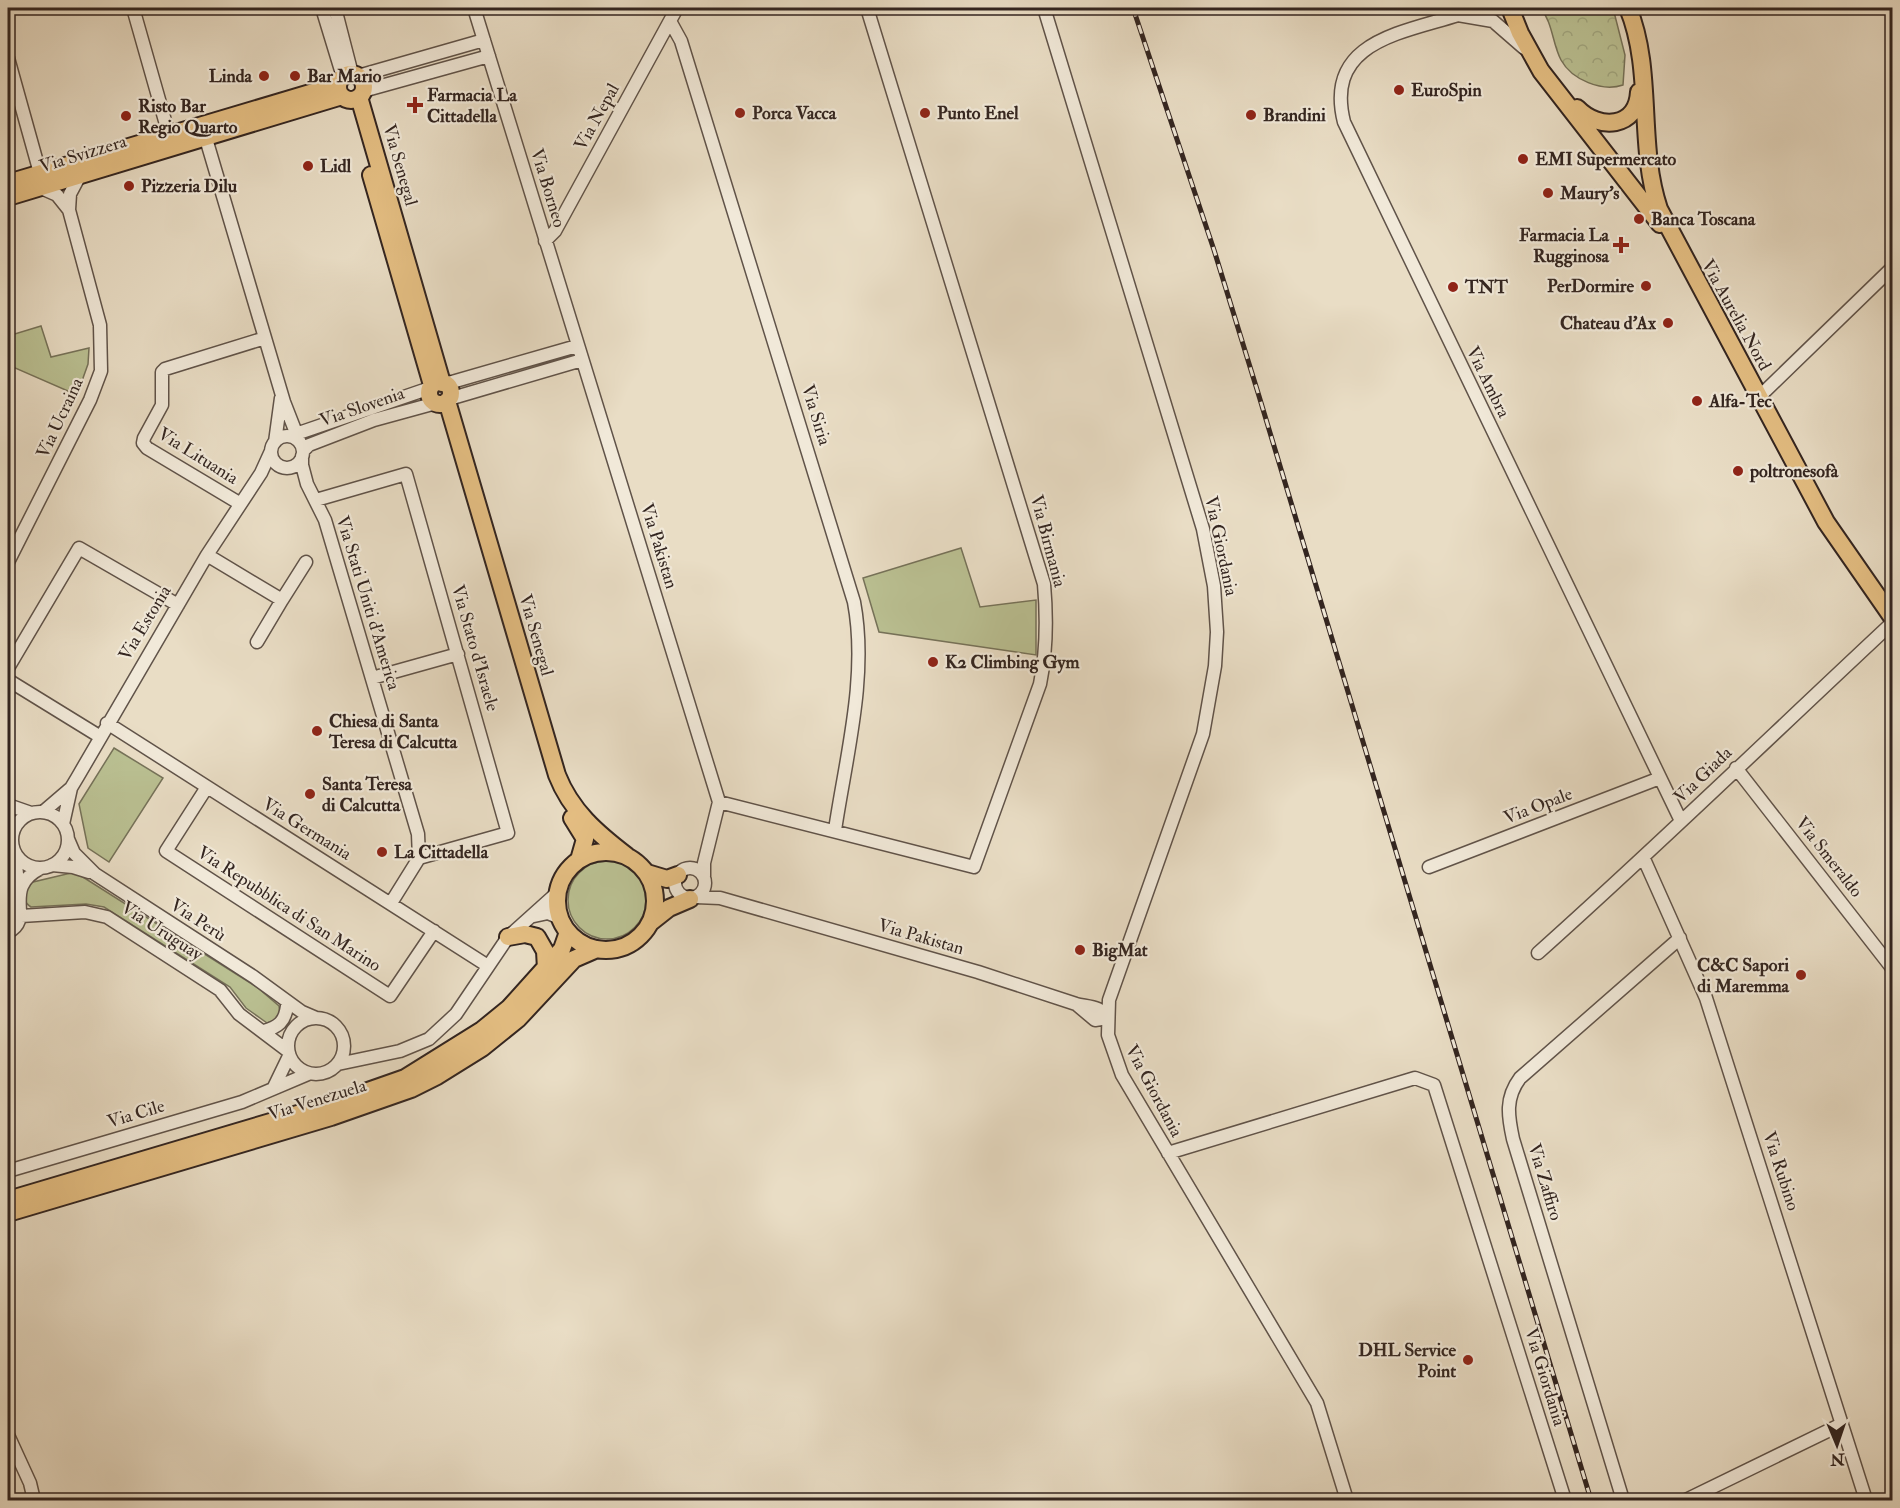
<svg xmlns="http://www.w3.org/2000/svg" width="1900" height="1508" viewBox="0 0 1900 1508" font-family="'IM FELL Double Pica',serif">
<defs>
<pattern id="forest-crowns" width="20" height="18" patternUnits="userSpaceOnUse" patternTransform="scale(1.5)"><rect width="20" height="18" fill="#bac092"/><path d="M2 6a3 3 0 1 1 6 0M12 15a3 3 0 1 1 6 0" fill="none" stroke="#a0a57e"/></pattern>
</defs>
<rect width="100%" height="100%" fill="#e9ddc5"/>
<filter id="stains"><feTurbulence type="fractalNoise" baseFrequency=".00333" numOctaves="4"/><feColorMatrix values="0 0 0 0 .2 0 0 0 0 .09 0 0 0 0 .02 0 0 0 .5 -.17"/></filter>
<radialGradient id="worn" r=".72"><stop offset=".6" stop-color="#630" stop-opacity="0"/><stop offset="1" stop-color="#630" stop-opacity=".3"/></radialGradient>
<!-- green -->
<path fill="#bac092" stroke="#767259" stroke-width="1.5" d="M41 326 51 357 89 348 88 364 77 395 15 368 8 360V336Z
M961 548 980 607 1036 600V655L879 632 863 578Z
M114 748 163 778 109 862 88 848 79 804Z
M568 900a39 39 0 1 1 78 0a39 39 0 1 1-78 0Z
M75 872 258 988 279 1006 280 1014 276 1020 267 1023 246 1008 230 987 104 907 86 904 31 907C21 901 26 893 29 883Z"/>
<!-- forest -->
<path fill="url(#forest-crowns)" stroke="#767259" stroke-width="1.5" d="M1540 8H1613L1625 55 1623 85C1602 92 1572 80 1561 60 1552 43 1553 22 1540 8Z"/>
<g fill="none" stroke-linecap="round" stroke-linejoin="round">
<defs>
<path id="minor" d="M133 8 171 142
M322 8 343 77
M335 8 352 74
M474 8 719 802 704 863V876
M1044 8 1203 529 1214 586 1217 632 1215 666 1203 734 1109 1000 1108 1035 1122 1075 1317 1403 1347 1500
M1469 8 1458 15C1401 33 1324 42 1344 122L1681 821
M1458 15 1493 21 1524 48
M670 21 681 41 854 602C868 676 846 756 835 830
M8 58 40 173
M358 76 484 40
M363 91 489 56
M204 132 284 402 300 443
M41 188 57 195 69 210
M545 241 555 231 677 8
M445 384 577 346
M1759 397 1892 268
M449 399 582 360
M290 436 430 388
M271 452a16 16 0 1 1 32 0a16 16 0 1 1-32 0Z
M275 442 281 398
M303 451 309 445 374 420 436 403
M302 456V465L307 484 325 520 418 834 419 858 391 903
M316 500 406 474 508 833 419 858
M239 503 147 448 143 443 144 438 162 405V372L165 369 265 338
M207 555 282 600 257 642
M8 562 90 400 101 371 100 325 69 210 70 194 79 177
M282 600 306 562
M8 668 79 548 178 605
M372 678 458 654
M8 680 99 736
M107 723 488 966
M1736 768 1892 968
M207 787 166 851 390 996 434 931
M719 802 974 867 1040 684C1047 650 1047 618 1044 584L867 8
M8 805 31 813
M12 840a28 28 0 1 1 56 0a28 28 0 1 1-56 0Z
M43 812 71 788 77 778 207 555 261 473 271 451
M63 824 71 788
M68 839 74 853 95 874 254 977 302 1012 316 1018
M1644 859 1706 998 1866 1500
M52 865 73 867 89 872
M1429 867 1660 778
M675 883a15 15 0 1 1 30 0a15 15 0 1 1-30 0Z
M8 893 17 874 15 855
M696 897 720 898 978 972 1076 1004C1088 1007 1102 1006 1107 1018
M21 916 85 912 107 917 220 990 239 1014 288 1051
M534 916 548 913 560 918
M8 932C36 919 0 889 41 868
M1538 953C1659 845 1774 733 1892 623
M1076 1004 1095 1020 1107 1018
M288 1046a28 28 0 1 1 56 0a28 28 0 1 1-56 0Z
M264 1031C278 1027 285 1022 287 1006
M338 1064 400 1051 429 1039 456 1014 508 937 557 893
M274 1087 289 1056
M1168 1153 1415 1078 1434 1085 1565 1500
M8 1171 242 1102 308 1074
M8 1435 30 1483 34 1500
M1623 1500 1513 1139C1508 1116 1505 1098 1520 1078L1680 938
M1686 1500 1842 1424"/>
<path id="major" d="M1510 8 1520 33 1541 71 1660 224
M1628 8C1654 71 1637 144 1659 209L1826 522 1892 617
M338 87a13 13 0 1 1 26 0a13 13 0 1 1-26 0Z
M359 97 442 383
M1577 108C1599 131 1637 128 1639 92
M371 175 432 385
M8 183 337 85
M8 197 342 96
M429 393a11 11 0 1 1 22 0a11 11 0 1 1-22 0Z
M447 401 557 775C571 811 597 833 627 856
M572 818 585 839 579 860
M557 901a49 49 0 1 1 98 0a49 49 0 1 1-98 0Z
M647 873 667 879 678 875
M650 923 669 908 690 899
M508 937 525 934 537 937 545 951 546 969
M8 1200 328 1105 405 1078 482 1030 509 1008 562 949 568 932
M8 1213 331 1117 411 1089 437 1076 482 1048 518 1019 574 959 597 949"/>
</defs>
<!-- minor casing -->
<use href="#minor" stroke="#605349" stroke-width="15"/>
<!-- major casing -->
<use href="#major" stroke="#332520" stroke-width="20"/>
<!-- minor -->
<use href="#minor" stroke="#f1e9d9" stroke-width="12"/>
<!-- major -->
<use href="#major" stroke="#e4be82" stroke-width="16"/>
<defs>
<path id="rail" d="M1133 8 1214 250 1259 396 1591 1500"/>
</defs>
<!-- rail casing -->
<use href="#rail" stroke="#332520" stroke-width="5"/>
<!-- rail -->
<use href="#rail" stroke="#f1e9d9" stroke-width="3" stroke-dasharray="9" stroke-linecap="butt"/>
</g>
<!-- markers -->
<g fill="#8f2418" stroke="#f1e9d9" stroke-width="2">
<circle cx="264" cy="76" r="6"/>
<circle cx="295" cy="76" r="6"/>
<circle cx="1399" cy="90" r="6"/>
<path d="M412 96h6v6h6v6h-6v6h-6v-6h-6v-6h6z"/>
<circle cx="740" cy="113" r="6"/>
<circle cx="925" cy="113" r="6"/>
<circle cx="1251" cy="115" r="6"/>
<circle cx="126" cy="116" r="6"/>
<circle cx="1523" cy="159" r="6"/>
<circle cx="308" cy="166" r="6"/>
<circle cx="129" cy="186" r="6"/>
<circle cx="1548" cy="193" r="6"/>
<circle cx="1639" cy="219" r="6"/>
<path d="M1618 236h6v6h6v6h-6v6h-6v-6h-6v-6h6z"/>
<circle cx="1646" cy="286" r="6"/>
<circle cx="1453" cy="287" r="6"/>
<circle cx="1668" cy="323" r="6"/>
<circle cx="1697" cy="401" r="6"/>
<circle cx="1738" cy="471" r="6"/>
<circle cx="933" cy="662" r="6"/>
<circle cx="317" cy="731" r="6"/>
<circle cx="310" cy="794" r="6"/>
<circle cx="382" cy="852" r="6"/>
<circle cx="1080" cy="950" r="6"/>
<circle cx="1801" cy="975" r="6"/>
<circle cx="1468" cy="1360" r="6"/>
</g>
<g text-anchor="middle" dominant-baseline="central" stroke-width="4.5" stroke-linejoin="round" paint-order="stroke">
<!-- poi labels -->
<g font-size="18" font-weight="bold" fill="#332520" stroke="#f1e9d9" text-anchor="start">
<text x="252" y="76" text-anchor="end">Linda</text>
<text x="307" y="76">Bar Mario</text>
<text x="1411" y="90">EuroSpin</text>
<text x="427" y="95">Farmacia La<tspan x="427" dy="21">Cittadella</tspan></text>
<text x="138" y="106">Risto Bar<tspan x="138" dy="21">Regio Quarto</tspan></text>
<text x="752" y="113">Porca Vacca</text>
<text x="937" y="113">Punto Enel</text>
<text x="1263" y="115">Brandini</text>
<text x="1535" y="159">EMI Supermercato</text>
<text x="320" y="166">Lidl</text>
<text x="141" y="186">Pizzeria Dilu</text>
<text x="1560" y="193">Maury's</text>
<text x="1651" y="219">Banca Toscana</text>
<text x="1609" y="235" text-anchor="end">Farmacia La<tspan x="1609" dy="21">Rugginosa</tspan></text>
<text x="1634" y="286" text-anchor="end">PerDormire</text>
<text x="1465" y="287">TNT</text>
<text x="1656" y="323" text-anchor="end">Chateau d'Ax</text>
<text x="1709" y="401">Alfa-Tec</text>
<text x="1750" y="471">poltronesofà</text>
<text x="945" y="662">K2 Climbing Gym</text>
<text x="329" y="721">Chiesa di Santa<tspan x="329" dy="21">Teresa di Calcutta</tspan></text>
<text x="322" y="784">Santa Teresa<tspan x="322" dy="21">di Calcutta</tspan></text>
<text x="394" y="852">La Cittadella</text>
<text x="1092" y="950">BigMat</text>
<text x="1789" y="965" text-anchor="end">C&amp;C Sapori<tspan x="1789" dy="21">di Maremma</tspan></text>
<text x="1456" y="1350" text-anchor="end">DHL Service<tspan x="1456" dy="21">Point</tspan></text>
</g>
<!-- street labels -->
<g font-size="18" fill="#332520" stroke="#f1e9d9">
<text transform="translate(597 117) rotate(-61)">Via Nepal</text>
<text transform="translate(83 154) rotate(-17)">Via Svizzera</text>
<text transform="translate(400 165) rotate(74)">Via Senegal</text>
<text transform="translate(548 188) rotate(73)">Via Borneo</text>
<text transform="translate(1736 315) rotate(61)">Via Aurelia Nord</text>
<text transform="translate(1488 382) rotate(64)">Via Ambra</text>
<text transform="translate(362 407) rotate(-19)">Via Slovenia</text>
<text transform="translate(816 415) rotate(73)">Via Siria</text>
<text transform="translate(60 418) rotate(-65)">Via Ucraina</text>
<text transform="translate(198 456) rotate(32)">Via Lituania</text>
<text transform="translate(1048 541) rotate(75)">Via Birmania</text>
<text transform="translate(659 546) rotate(73)">Via Pakistan</text>
<text transform="translate(1221 546) rotate(78)">Via Giordania</text>
<text transform="translate(368 603) rotate(73)">Via Stati Uniti d'America</text>
<text transform="translate(145 623) rotate(-59)">Via Estonia</text>
<text transform="translate(536 635) rotate(74)">Via Senegal</text>
<text transform="translate(475 648) rotate(74)">Via Stato d'Israele</text>
<text transform="translate(1703 775) rotate(-44)">Via Giada</text>
<text transform="translate(1538 806) rotate(-21)">Via Opale</text>
<text transform="translate(307 829) rotate(32)">Via Germania</text>
<text transform="translate(1829 857) rotate(52)">Via Smeraldo</text>
<text transform="translate(289 909) rotate(33)">Via Repubblica di San Marino</text>
<text transform="translate(198 920) rotate(33)">Via Perù</text>
<text transform="translate(162 931) rotate(33)">Via Uruguay</text>
<text transform="translate(921 937) rotate(16)">Via Pakistan</text>
<text transform="translate(1154 1091) rotate(62)">Via Giordania</text>
<text transform="translate(317 1100) rotate(-17)">Via Venezuela</text>
<text transform="translate(136 1114) rotate(-17)">Via Cile</text>
<text transform="translate(1781 1171) rotate(72)">Via Rubino</text>
<text transform="translate(1545 1182) rotate(73)">Via Zaffiro</text>
<text transform="translate(1545 1377) rotate(73)">Via Giordania</text>
</g>
</g>
<!-- margin -->
<rect width="1900" height="1508" fill="none" stroke="#e9ddc5" stroke-width="30"/>
<rect x="9" y="9" width="1882" height="1490" fill="none" stroke="#332520" stroke-width="3"/>
<rect x="15" y="15" width="1870" height="1478" fill="none" stroke="#332520" stroke-width="1.5"/>
<!-- north arrow -->
<g transform="translate(1837 1445) rotate(178)" stroke="#f1e9d9" stroke-width="4.5" paint-order="stroke">
<path d="M0-4.5L10 22L0 15L-10 22Z" fill="#332520"/>
<text y="-9" font-size="16" font-weight="bold" text-anchor="middle" fill="#332520">N</text>
</g>
<rect width="100%" height="100%" filter="url(#stains)"/>
<rect width="100%" height="100%" fill="url(#worn)"/>
</svg>
